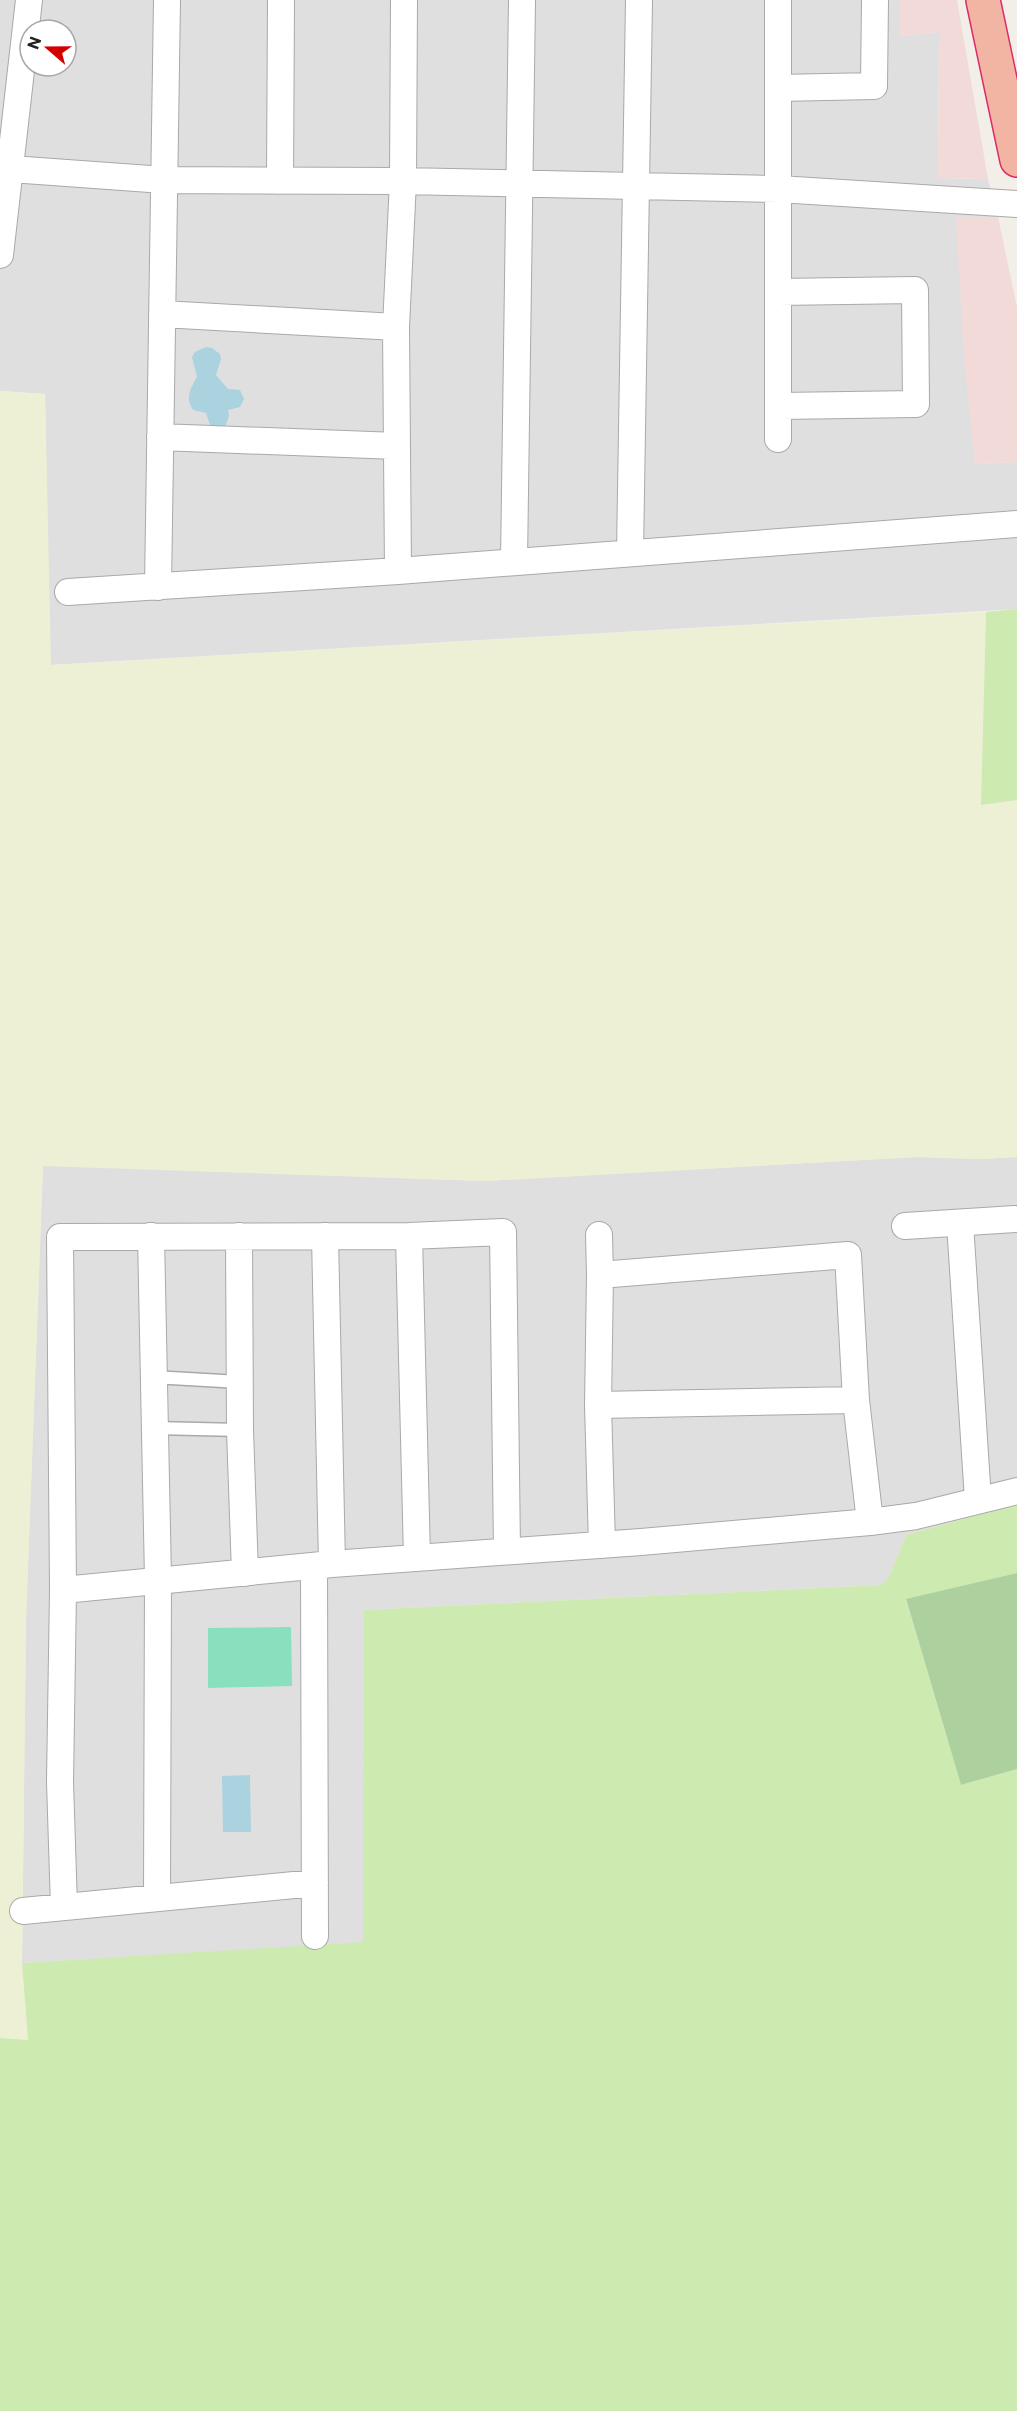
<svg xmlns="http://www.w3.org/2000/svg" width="1017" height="2411" viewBox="0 0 1017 2411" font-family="Commissioner,sans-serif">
<rect width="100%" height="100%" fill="#f2efe9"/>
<!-- residential -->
<path fill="#e0dfdf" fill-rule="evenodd" d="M0 0H900V36L939 32 938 178 988 179 998 217H957L975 464 1017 462V609L50 665 45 394 0 391ZM30 30H66V66H30Z
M917 1157 981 1159 1017 1157V1504L906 1535 888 1579 881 1585 364 1610V1943L22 1963 26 1618 43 1165 485 1181Z"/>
<!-- commercial -->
<path fill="#f2dad9" d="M900 0H957L988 179 938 178 939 32 900 36Z
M956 217H998L1017 307V462L975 464 964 358Z"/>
<!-- farmland -->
<path fill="#eef0d5" d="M0 391 45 394 51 665 986 612 981 805 1017 800V1157L981 1159 917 1157 485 1181 43 1166 26 1618 22 1963 28 2040 0 2038Z"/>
<!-- grass -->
<path fill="#cdebb0" d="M1017 609V800L981 805 986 612Z
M1017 1504V1573L906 1600 961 1785 1017 1769V2411H0V2038L28 2040 22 1963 363 1942 364 1610 881 1585 888 1579 906 1535Z"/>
<!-- forest -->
<path fill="#add19e" d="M1017 1573V1769L961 1785 906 1599Z"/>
<!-- pitch -->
<path fill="#88e0be" d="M291 1627 292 1686 208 1688V1628Z"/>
<!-- water -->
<path fill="#aad3df" d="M206 347 212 348 220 354 221 359 216 375 228 389 240 390 244 399 240 407 228 410 229 416 225 427 210 425 206 413 193 410C185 398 190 389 197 377L192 357 195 352Z
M250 1775 251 1832H223L222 1776Z"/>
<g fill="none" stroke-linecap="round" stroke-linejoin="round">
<defs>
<path id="service" d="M153 1377 240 1382
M154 1428 240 1430"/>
<path id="minor" d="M778 0V439
M778 88 874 86 875 0
M11 169 164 180 403 181 779 189 1017 204
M280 181 281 0
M0 255 29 0
M778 292 915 290 916 404 780 406
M162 314 396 327
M160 437 397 446
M630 553 639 0
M514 562 522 0
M398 571 396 327 403 181 404 0
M158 587 167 0
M68 592 398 571 1017 524
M960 1223 978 1500
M905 1226 1015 1219
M599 1235 600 1275
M151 1236 158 1579 157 1898
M239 1236 240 1430 245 1573
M325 1236 332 1564
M409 1236 417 1558
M598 1405 856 1400
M602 1545 598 1405 600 1275 848 1255 856 1400 870 1522
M314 1566 315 1936
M63 1590 332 1564 641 1542 870 1522 916 1516 1017 1491
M64 1907 60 1782 63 1590 60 1237 409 1236 503 1232 507 1551
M23 1911 315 1883"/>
<path id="trunk" d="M983 0 1017 160"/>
</defs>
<!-- service casing -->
<use href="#service" stroke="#a9a9a9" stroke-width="15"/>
<!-- minor casing -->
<use href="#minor" stroke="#a9a9a9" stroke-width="28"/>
<!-- trunk casing -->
<use href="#trunk" stroke="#dc2a67" stroke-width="36"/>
<!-- service -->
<use href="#service" stroke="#fff" stroke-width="12"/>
<!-- minor -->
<use href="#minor" stroke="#fff" stroke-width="26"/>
<!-- trunk -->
<use href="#trunk" stroke="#f2b4a3" stroke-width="33"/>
</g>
<!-- north arrow -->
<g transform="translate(48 48) rotate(290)"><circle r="28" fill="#ffffff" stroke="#a7a7a7" stroke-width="1.5"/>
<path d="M0-4.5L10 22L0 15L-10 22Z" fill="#d40000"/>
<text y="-9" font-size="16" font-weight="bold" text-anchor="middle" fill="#222222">N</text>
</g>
</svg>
